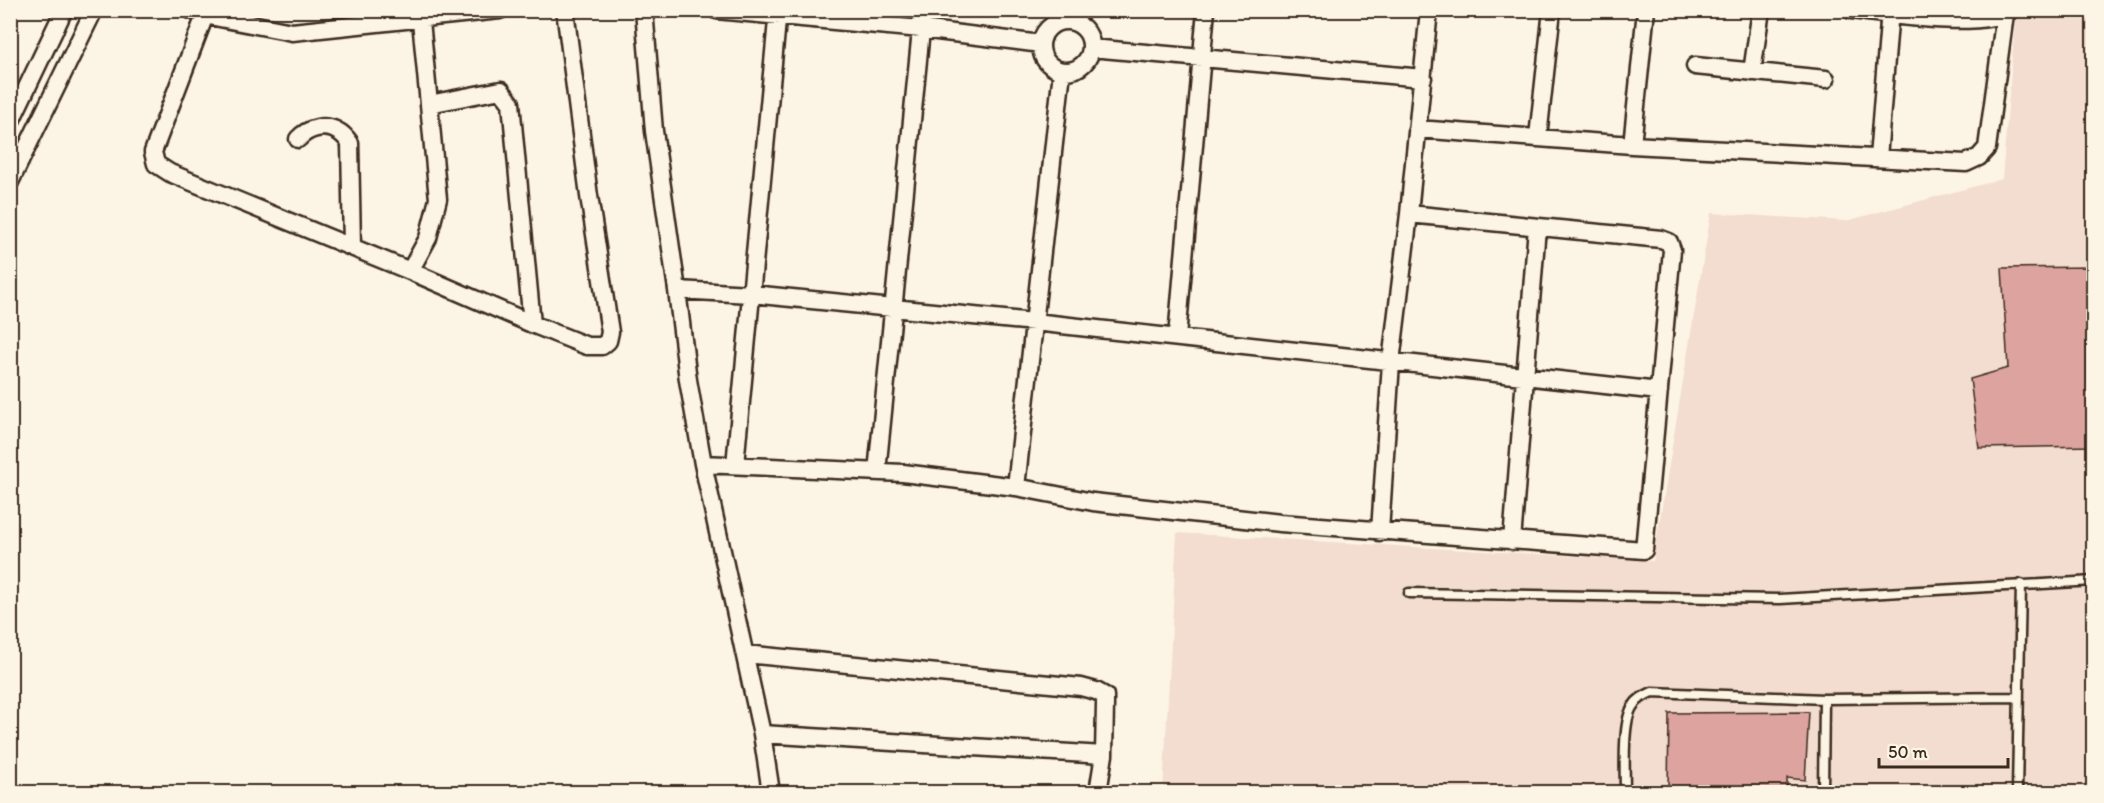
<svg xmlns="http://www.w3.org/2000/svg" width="2104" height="803" viewBox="0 0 2104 803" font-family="Itim,sans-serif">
<rect width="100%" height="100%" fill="#fcf5e5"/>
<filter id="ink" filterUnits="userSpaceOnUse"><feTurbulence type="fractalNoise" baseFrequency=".0167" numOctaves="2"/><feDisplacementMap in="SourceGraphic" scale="12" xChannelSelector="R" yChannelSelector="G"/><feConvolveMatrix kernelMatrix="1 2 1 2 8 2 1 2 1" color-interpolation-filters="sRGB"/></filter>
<g filter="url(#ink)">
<!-- built -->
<path fill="#f3dcd0" d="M2016 11H2093V792H1163L1177 533 1653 561 1711 213 1846 221 2002 179Z"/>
<!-- building -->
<path fill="#dda39e" stroke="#3b2a1e" stroke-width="1.5" d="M2094 267V446L1979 448 1970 379 2008 368 2002 268Z
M1809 712 1805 780 1787 778V792H1668L1669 713Z"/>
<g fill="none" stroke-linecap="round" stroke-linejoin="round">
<defs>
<path id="lane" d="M1409 593 1780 599 2094 581
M1625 792C1625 772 1622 721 1633 706 1637 699 1644 696 1652 692L1824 699 2019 697
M1823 792 1824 699
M2017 792 2021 584"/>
<path id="street" d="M191 10 204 15 292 32 500 10
M207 10 153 152 156 164 170 173 410 271 532 324 587 346H602L608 341 610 332 589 196 565 10
M644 10 654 131 677 290 688 380 703 464 762 734 771 792
M716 10 921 29 1041 44
M1851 10C1886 14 1984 30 2011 10
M1041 46a25 25 0 1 1 50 0a25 25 0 1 1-50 0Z
M1091 48 1423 78
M1695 66 1826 79
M1752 72 1761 10
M429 104 501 90 511 103 532 324
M10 123 64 10
M1417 129 1632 145 1966 163 1979 157 1987 148 2005 14
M1538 137 1552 10
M298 139C308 128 325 123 339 132 343 134 347 139 350 143L352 247
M1632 145 1646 10
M1878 158 1890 10
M10 182 94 10
M410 271 428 238 438 199 420 10
M677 290 751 294 1034 322 1659 391
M1177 337 1206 10
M703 464 903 473 1016 487 1093 502 1280 523 1644 550 1672 250 1669 242 1661 239 1409 214
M735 465 778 10
M877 472 923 10
M1016 487 1062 71
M1380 532 1391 362 1409 214 1429 10
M1512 541 1537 227
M745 654 1081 687 1096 691 1105 696V704L1104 755 1098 792
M762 734 1104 755"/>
</defs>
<!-- lane casing -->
<use href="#lane" stroke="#3b2a1e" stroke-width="13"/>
<!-- street casing -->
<use href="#street" stroke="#3b2a1e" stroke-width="21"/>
<!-- lane -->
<use href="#lane" stroke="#fcf5e5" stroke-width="8"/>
<!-- street -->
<use href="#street" stroke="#fcf5e5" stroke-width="16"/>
</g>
</g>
<!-- margin -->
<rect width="2104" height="803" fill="none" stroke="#fcf5e5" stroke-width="36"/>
<rect x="18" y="18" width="2068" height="767" fill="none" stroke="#3b2a1e" stroke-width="2" filter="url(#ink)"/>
<!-- scale -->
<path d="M1879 758v9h129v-9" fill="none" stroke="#3b2a1e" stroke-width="3"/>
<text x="1888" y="758" font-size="18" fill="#3b2a1e" stroke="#fcf5e5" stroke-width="4.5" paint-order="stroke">50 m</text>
</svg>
